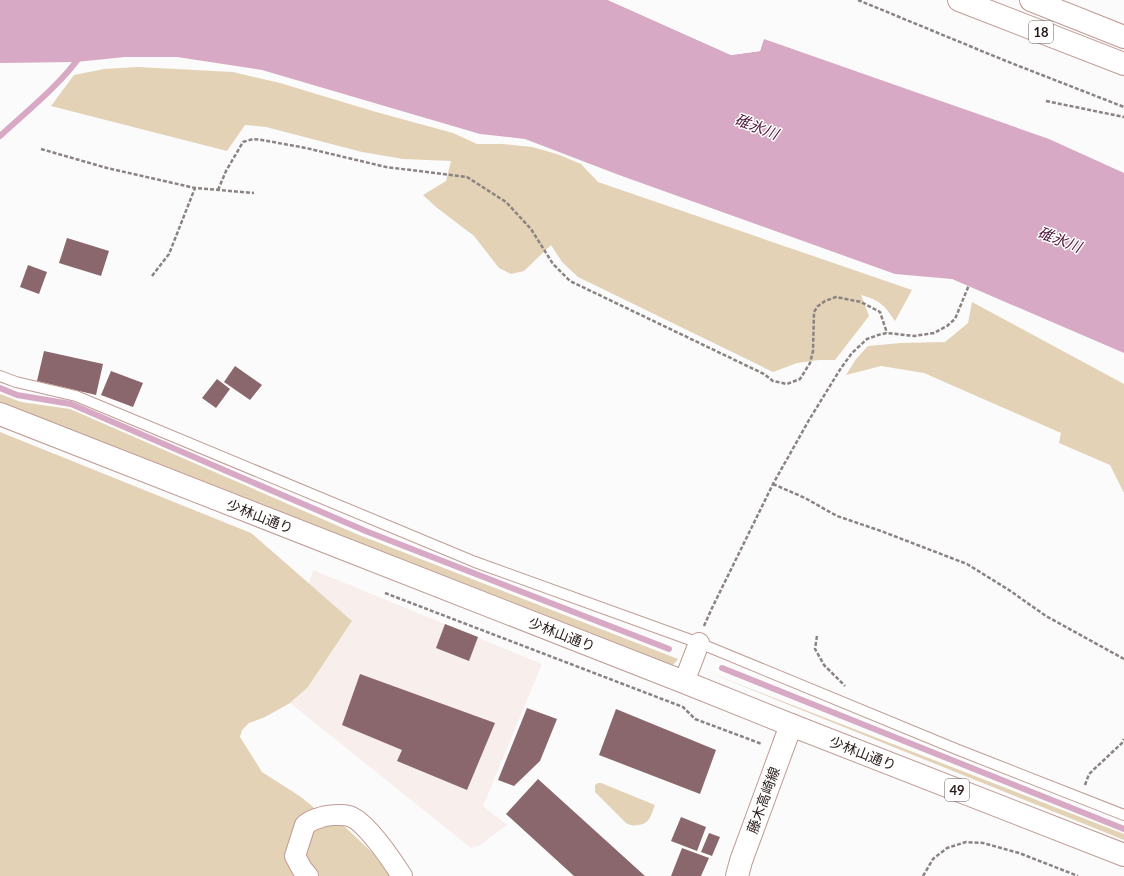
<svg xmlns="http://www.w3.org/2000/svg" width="1124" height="876" viewBox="0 0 1124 876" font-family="Lato,'Noto Sans JP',sans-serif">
<rect width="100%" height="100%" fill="#fbfbfb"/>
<!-- built -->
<path fill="#f8eeec" d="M313 570 542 664 483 806 507 825 479 846 471 848 290 703 308 687 352 621 309 584Z"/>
<!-- green -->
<path fill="#e3d2b6" d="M138 67 233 72 280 83 376 112 453 133 477 144H502L532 147 557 154 581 164 598 182 912 290 895 321C885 306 880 300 861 295L869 316 835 360H819L797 363 773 372 578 277 562 262 551 245 524 271 511 274 499 268 474 236 436 207 423 195 446 181 451 161 403 159 362 152 266 127 245 125 227 151 51 106 74 75 104 69Z
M972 302 1124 384V493L1110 465 1059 443 1061 433 924 373 881 366 846 375 856 359 868 346 901 343 945 342 968 323Z
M0 394 21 402 70 409 359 535 678 659 673 665 0 402Z
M0 432 251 533 352 621 308 687 290 703 265 717 249 723 242 730 240 737 262 772 301 797 324 816 344 826 379 859 392 876H0Z
M705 671 1124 834V840Z
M598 783H601L655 805C651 815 650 824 638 825 632 826 630 825 626 823L595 792V785Z"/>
<!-- water -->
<path fill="#d8a9c4" d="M0 0H608L731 55 760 51 764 39 1049 139 1124 173V353L952 279 895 274 619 175 525 139 480 134 262 70 177 57H125L76 62 0 63Z"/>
<!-- pier -->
<path fill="#fbfbfb" d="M608 0H613L731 53 759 49 762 38 764 37 760 51 731 55Z"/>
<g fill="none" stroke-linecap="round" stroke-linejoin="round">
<!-- stream -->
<path stroke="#d8a9c4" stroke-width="6" d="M0 136C26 112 61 84 81 55
M0 388 17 395 71 404 368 532 669 649
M722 668 1124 829"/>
</g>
<!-- building -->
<path fill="#8a676c" d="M67 238 109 251 101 276 59 263Z
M28 265 47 272 39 294 20 287Z
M44 351 103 364 96 395 37 381Z
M235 366 262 385 250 400 224 382Z
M111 371 143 383 133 407 101 395Z
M217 379 230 389 216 408 202 398Z
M445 624 478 637 469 661 436 648Z
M360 674 495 723 467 790 397 761 402 750 342 725Z
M527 708 557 719 540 761 514 786 498 780Z
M616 709 716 750 700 794 599 755Z
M538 779 645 876H574L506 814Z
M681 817 706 827 697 851 671 841Z
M709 833 720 837 712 856 701 852Z
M682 848 709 858 701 876H671Z"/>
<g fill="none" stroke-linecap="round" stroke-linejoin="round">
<defs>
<path id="lane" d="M0 376 16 382 76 396 475 562 699 643 956 749 1124 815"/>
<path id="street" d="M684 682 699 643
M308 876 302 869 295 856 305 825C309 822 314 819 319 818 326 815 342 814 349 816 365 820 393 862 402 876"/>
<path id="secondary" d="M0 414 684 682 791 725"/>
<path id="primary" d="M737 876 741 861 791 725 1124 855"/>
<path id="highway" d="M959 0 1124 64
M1031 0 1124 37"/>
</defs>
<!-- lane casing -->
<use href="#lane" stroke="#c09b94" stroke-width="12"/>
<!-- street casing -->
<use href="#street" stroke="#c09b94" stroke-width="22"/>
<!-- secondary casing -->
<use href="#secondary" stroke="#c09b94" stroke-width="24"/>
<!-- primary casing -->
<use href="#primary" stroke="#c09b94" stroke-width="24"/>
<!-- highway casing -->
<use href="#highway" stroke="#c09b94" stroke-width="24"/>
<!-- path -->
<path stroke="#8b8382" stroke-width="2.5" stroke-dasharray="4 2" stroke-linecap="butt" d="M858 0 1006 61 1124 107
M1046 101 1124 117
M41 149 107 168 195 188 254 193
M218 190 226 171 243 142 253 139 262 140 306 148 386 167 467 177 506 202 531 229 553 264 570 281 764 374 773 381 787 384 800 379 810 363 813 351 814 312 818 306 825 301 836 297 861 302 880 312 887 333
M152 276 169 254 195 188
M773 484 805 498 837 516 881 531 967 564 1009 590 1046 616 1124 659
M385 593 683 707 695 719 762 744
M704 626 712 608 773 484 809 420 841 368 852 353 867 339 878 335 887 333 914 336 934 333 947 326 955 319 969 285
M817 636 815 649 824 665 845 686
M1085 785 1089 774 1122 743 1124 739
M923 876 933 859 947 848 966 842 983 843 1019 853 1078 876"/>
<!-- lane -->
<use href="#lane" stroke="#fff" stroke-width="10"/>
<!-- street -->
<use href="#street" stroke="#fff" stroke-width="20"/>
<!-- secondary -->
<use href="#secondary" stroke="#fff" stroke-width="22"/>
<!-- primary -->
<use href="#primary" stroke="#fff" stroke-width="22"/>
<!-- highway -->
<use href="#highway" stroke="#fff" stroke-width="22"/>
</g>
<g text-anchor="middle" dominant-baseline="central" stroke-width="3" stroke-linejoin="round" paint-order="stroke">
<!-- shield labels -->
<g fill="#fff" stroke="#685f5d" stroke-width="1">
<rect x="1029" y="21" width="24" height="22" rx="3"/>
<rect x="945" y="779" width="24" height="22" rx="3"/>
</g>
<g font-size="13" font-weight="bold" fill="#281a18">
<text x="1041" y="32">18</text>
<text x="957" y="790">49</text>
</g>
<!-- street labels -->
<g font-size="14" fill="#281a18" stroke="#fff">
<text transform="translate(260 516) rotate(21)">少林山通り</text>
<text transform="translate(562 634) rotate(21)">少林山通り</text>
<text transform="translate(863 753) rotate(21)">少林山通り</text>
<text transform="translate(763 800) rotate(-70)">藤木高崎線</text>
</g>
<!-- water labels -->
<g font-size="15" font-style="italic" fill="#4d153a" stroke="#fff">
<text transform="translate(757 126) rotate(21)">碓氷川</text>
<text transform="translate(1060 239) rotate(21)">碓氷川</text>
</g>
</g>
</svg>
